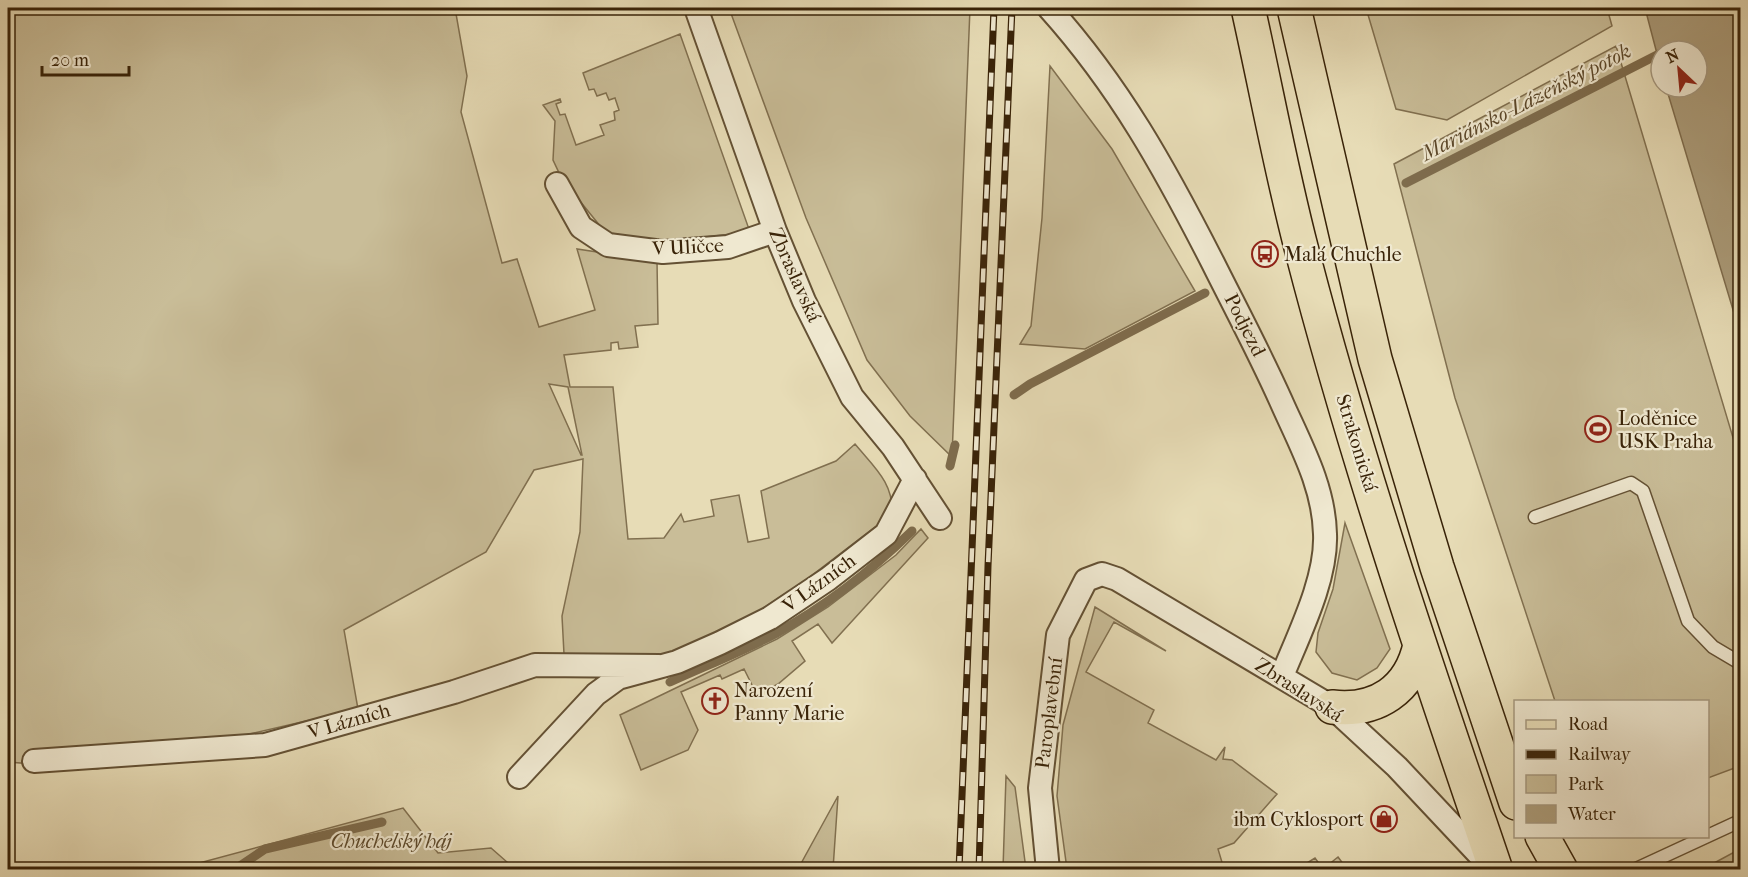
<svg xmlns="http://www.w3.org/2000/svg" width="1748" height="877" viewBox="0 0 1748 877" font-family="'IM FELL French Canon',serif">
<rect width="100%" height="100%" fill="#e7dcb6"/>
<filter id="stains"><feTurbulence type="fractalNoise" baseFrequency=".00333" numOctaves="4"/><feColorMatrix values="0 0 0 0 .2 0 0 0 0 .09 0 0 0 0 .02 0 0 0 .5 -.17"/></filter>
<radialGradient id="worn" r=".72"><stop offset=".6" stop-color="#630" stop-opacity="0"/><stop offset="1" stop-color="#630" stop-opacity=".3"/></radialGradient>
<!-- green -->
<path fill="#c9bd98" stroke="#817050" stroke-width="1.5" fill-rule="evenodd" d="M8 8H455L467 76 461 112 502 263 517 259 539 327 595 310 577 249 657 261 658 324 635 326 638 347 619 349 618 342 611 343V350L564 355 570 387H613L628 539 664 538 681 514 684 522 714 516 711 500 739 495 748 542 769 538 761 491 836 461 855 444C874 467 894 483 892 514L807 579 726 633 665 655 564 654 562 616 580 532 583 459 534 470 486 552 344 630 358 709 97 769 8 762ZM549 384 568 387 582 455H581Z
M729 8H970L952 457 910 416 867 360 806 218Z
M1366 8H1607L1612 26 1447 120 1396 109Z
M680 34 750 232 660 242 605 232 562 179 553 160 555 121 543 105 560 99 561 102 556 104 560 115 565 114 576 145 604 135 600 125 615 120 614 112 619 110 615 98 609 100 606 93 597 96 594 89 589 90 583 73Z
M1616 46 1740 461V766L1708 778V702L1555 701 1455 398 1394 164Z
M1050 66 1112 149 1195 291 1085 349 1020 344 1031 326 1042 218Z
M1345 523 1390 649 1377 668 1357 680 1332 673 1316 652 1318 633 1333 589Z
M921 529 928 538 832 643 818 624 792 641 805 661 778 684 757 695 744 669 722 679 720 675 681 692 698 730 688 750 641 770 620 715 777 639 828 607 896 555Z
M1095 607 1166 651 1114 622 1086 672 1154 710 1148 723 1216 760 1225 747 1223 759 1232 760 1277 794 1234 843 1218 849 1224 869H1067L1057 796 1063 725Z
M1006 776 1015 787 1026 869H1003Z
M838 796 833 869H798Z
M403 808 438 853 491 848 515 869H177Z
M1740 849V869H1703Z
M1338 857 1347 869H1297L1315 858 1323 869Z"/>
<!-- water -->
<path fill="#ac9d7b" stroke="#7e6c4d" stroke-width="1.5" d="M1645 8H1740V333L1666 87H1697V51H1661V69Z"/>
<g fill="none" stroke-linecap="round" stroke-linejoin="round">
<!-- stream -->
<path stroke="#7e6c4d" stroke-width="9" d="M1406 183 1661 53
M1014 395 1030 384 1205 293
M950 466 955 445
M670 682C705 666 741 652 775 634 824 607 872 570 912 531
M234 870 265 849 382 822"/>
<defs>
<path id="service" d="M1535 517 1631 483 1643 491 1688 621 1713 647 1740 663
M1634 870 1740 821"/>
<path id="minor" d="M696 8 775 231 804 301 852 397 893 447 940 518
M1049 8C1120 87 1165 169 1213 263 1236 309 1260 354 1281 401 1300 444 1324 486 1325 534 1327 579 1299 634 1282 676
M557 184 581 227 608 245 663 252 728 247 775 231
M34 761 265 745 454 692 535 665 659 666
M519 777 596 694 618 678 677 662 720 643 770 618 828 579 886 534 915 479
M1048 870 1040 788 1058 635 1086 580 1102 574 1117 579 1332 707 1397 767 1490 866"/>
<path id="primary" d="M1248 8C1266 88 1281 171 1302 251 1356 460 1426 665 1496 870
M1294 8 1375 359 1437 567 1516 803
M1332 707C1377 712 1410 690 1420 645
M1542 836 1561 870"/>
</defs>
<!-- service casing -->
<use href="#service" stroke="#645134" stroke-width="15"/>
<!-- minor casing -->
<use href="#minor" stroke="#645134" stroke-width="26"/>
<!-- primary casing -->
<use href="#primary" stroke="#392308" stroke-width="36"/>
<!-- service -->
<use href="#service" stroke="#efe8d0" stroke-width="12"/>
<!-- minor -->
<use href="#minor" stroke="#efe8d0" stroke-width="22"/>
<!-- primary -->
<use href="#primary" stroke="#e7dcb6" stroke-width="33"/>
<defs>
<path id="rail" d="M959 870 994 8
M979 870 988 566 1012 8"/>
</defs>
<!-- rail casing -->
<use href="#rail" stroke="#392308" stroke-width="7"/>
<!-- rail -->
<use href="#rail" stroke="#efe8d0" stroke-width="4.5" stroke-dasharray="14" stroke-linecap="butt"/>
</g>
<!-- icons -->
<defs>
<symbol id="bus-ring" viewBox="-11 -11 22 22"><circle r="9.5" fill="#efe8d0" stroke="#8f2418" stroke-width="1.5"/><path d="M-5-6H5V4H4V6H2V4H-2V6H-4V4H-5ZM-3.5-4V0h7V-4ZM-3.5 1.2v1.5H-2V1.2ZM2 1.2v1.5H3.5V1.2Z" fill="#8f2418"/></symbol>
<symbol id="stadium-ring" viewBox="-11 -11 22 22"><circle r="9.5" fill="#efe8d0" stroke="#8f2418" stroke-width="1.5"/><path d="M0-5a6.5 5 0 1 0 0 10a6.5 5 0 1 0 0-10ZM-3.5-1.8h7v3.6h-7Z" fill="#8f2418"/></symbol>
<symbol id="church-ring" viewBox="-11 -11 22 22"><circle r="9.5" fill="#efe8d0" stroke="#8f2418" stroke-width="1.5"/><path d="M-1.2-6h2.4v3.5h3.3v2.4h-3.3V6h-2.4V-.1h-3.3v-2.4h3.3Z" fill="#8f2418"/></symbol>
<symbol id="shop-ring" viewBox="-11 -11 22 22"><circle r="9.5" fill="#efe8d0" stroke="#8f2418" stroke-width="1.5"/><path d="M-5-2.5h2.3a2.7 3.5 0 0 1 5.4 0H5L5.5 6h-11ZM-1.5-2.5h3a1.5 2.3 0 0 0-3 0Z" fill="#8f2418"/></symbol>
</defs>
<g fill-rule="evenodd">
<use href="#bus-ring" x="1250" y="239" width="30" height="30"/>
<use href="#stadium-ring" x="1583" y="414" width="30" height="30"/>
<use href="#church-ring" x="700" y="686" width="30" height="30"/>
<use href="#shop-ring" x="1369" y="804" width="30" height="30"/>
</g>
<g text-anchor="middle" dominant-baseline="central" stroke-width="4.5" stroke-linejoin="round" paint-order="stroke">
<!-- street labels -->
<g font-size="20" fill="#392308" stroke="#efe8d0">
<text transform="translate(688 247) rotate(-3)">V Uličce</text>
<text transform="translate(795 275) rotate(66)">Zbraslavská</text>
<text transform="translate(1245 325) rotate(63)">Podjezd</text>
<text transform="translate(1357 443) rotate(73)">Strakonická</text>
<text transform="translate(819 583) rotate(-36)">V Lázních</text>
<text transform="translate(1299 690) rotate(33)">Zbraslavská</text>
<text transform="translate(1049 713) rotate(-83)">Paroplavební</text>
<text transform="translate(349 721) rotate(-16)">V Lázních</text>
</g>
<!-- poi labels -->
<g font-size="20" fill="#392308" stroke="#efe8d0" text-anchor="start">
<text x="1284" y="254">Malá Chuchle</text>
<text x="1618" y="418">Loděnice<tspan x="1618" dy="23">USK Praha</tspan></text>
<text x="734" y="690">Narození<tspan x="734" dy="23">Panny Marie</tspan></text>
<text x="1364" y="819" text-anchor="end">ibm Cyklosport</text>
</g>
<!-- park labels -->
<g font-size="20" font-style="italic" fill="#5d4a2c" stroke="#efe8d0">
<text x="391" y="841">Chuchelský háj</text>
</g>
<!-- water labels -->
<g font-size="21" font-style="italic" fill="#5c482a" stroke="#efe8d0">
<text transform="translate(1526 102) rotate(-27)">Mariánsko-Lázeňský potok</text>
</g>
</g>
<!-- margin -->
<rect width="1748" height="877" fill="none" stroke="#e7dcb6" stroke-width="30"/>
<rect x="9" y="9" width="1730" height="859" fill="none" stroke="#392308" stroke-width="3"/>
<rect x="15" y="15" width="1718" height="847" fill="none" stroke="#392308" stroke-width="1.5"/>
<!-- legend -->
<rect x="1514" y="700" width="195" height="138" fill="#efe8d0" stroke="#a69980" stroke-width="1.5"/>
<rect x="1526" y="720" width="30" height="9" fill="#e7dcb6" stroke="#a69980" stroke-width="1.5"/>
<text x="1568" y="730" font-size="18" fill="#392308">Road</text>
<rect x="1526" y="750" width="30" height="9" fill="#392308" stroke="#a69980" stroke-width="1.5"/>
<text x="1568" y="760" font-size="18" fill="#392308">Railway</text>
<rect x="1526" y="775" width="30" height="18" fill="#c9bd98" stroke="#a69980" stroke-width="1.5"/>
<text x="1568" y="790" font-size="18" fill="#392308">Park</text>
<rect x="1526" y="805" width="30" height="18" fill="#ac9d7b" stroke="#a69980" stroke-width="1.5"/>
<text x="1568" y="820" font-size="18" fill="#392308">Water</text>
<!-- north arrow -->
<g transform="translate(1679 69) rotate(334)"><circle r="28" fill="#efe8d0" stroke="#a69980" stroke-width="1.5"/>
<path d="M0-4.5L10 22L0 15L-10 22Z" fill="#8f2418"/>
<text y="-9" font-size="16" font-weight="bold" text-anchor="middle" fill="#392308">N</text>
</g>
<!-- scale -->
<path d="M42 66v9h87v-9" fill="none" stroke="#392308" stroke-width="3"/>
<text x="51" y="66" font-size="18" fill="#392308" stroke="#efe8d0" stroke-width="4.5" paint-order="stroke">20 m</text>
<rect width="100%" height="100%" filter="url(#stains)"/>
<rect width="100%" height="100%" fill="url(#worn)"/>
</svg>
